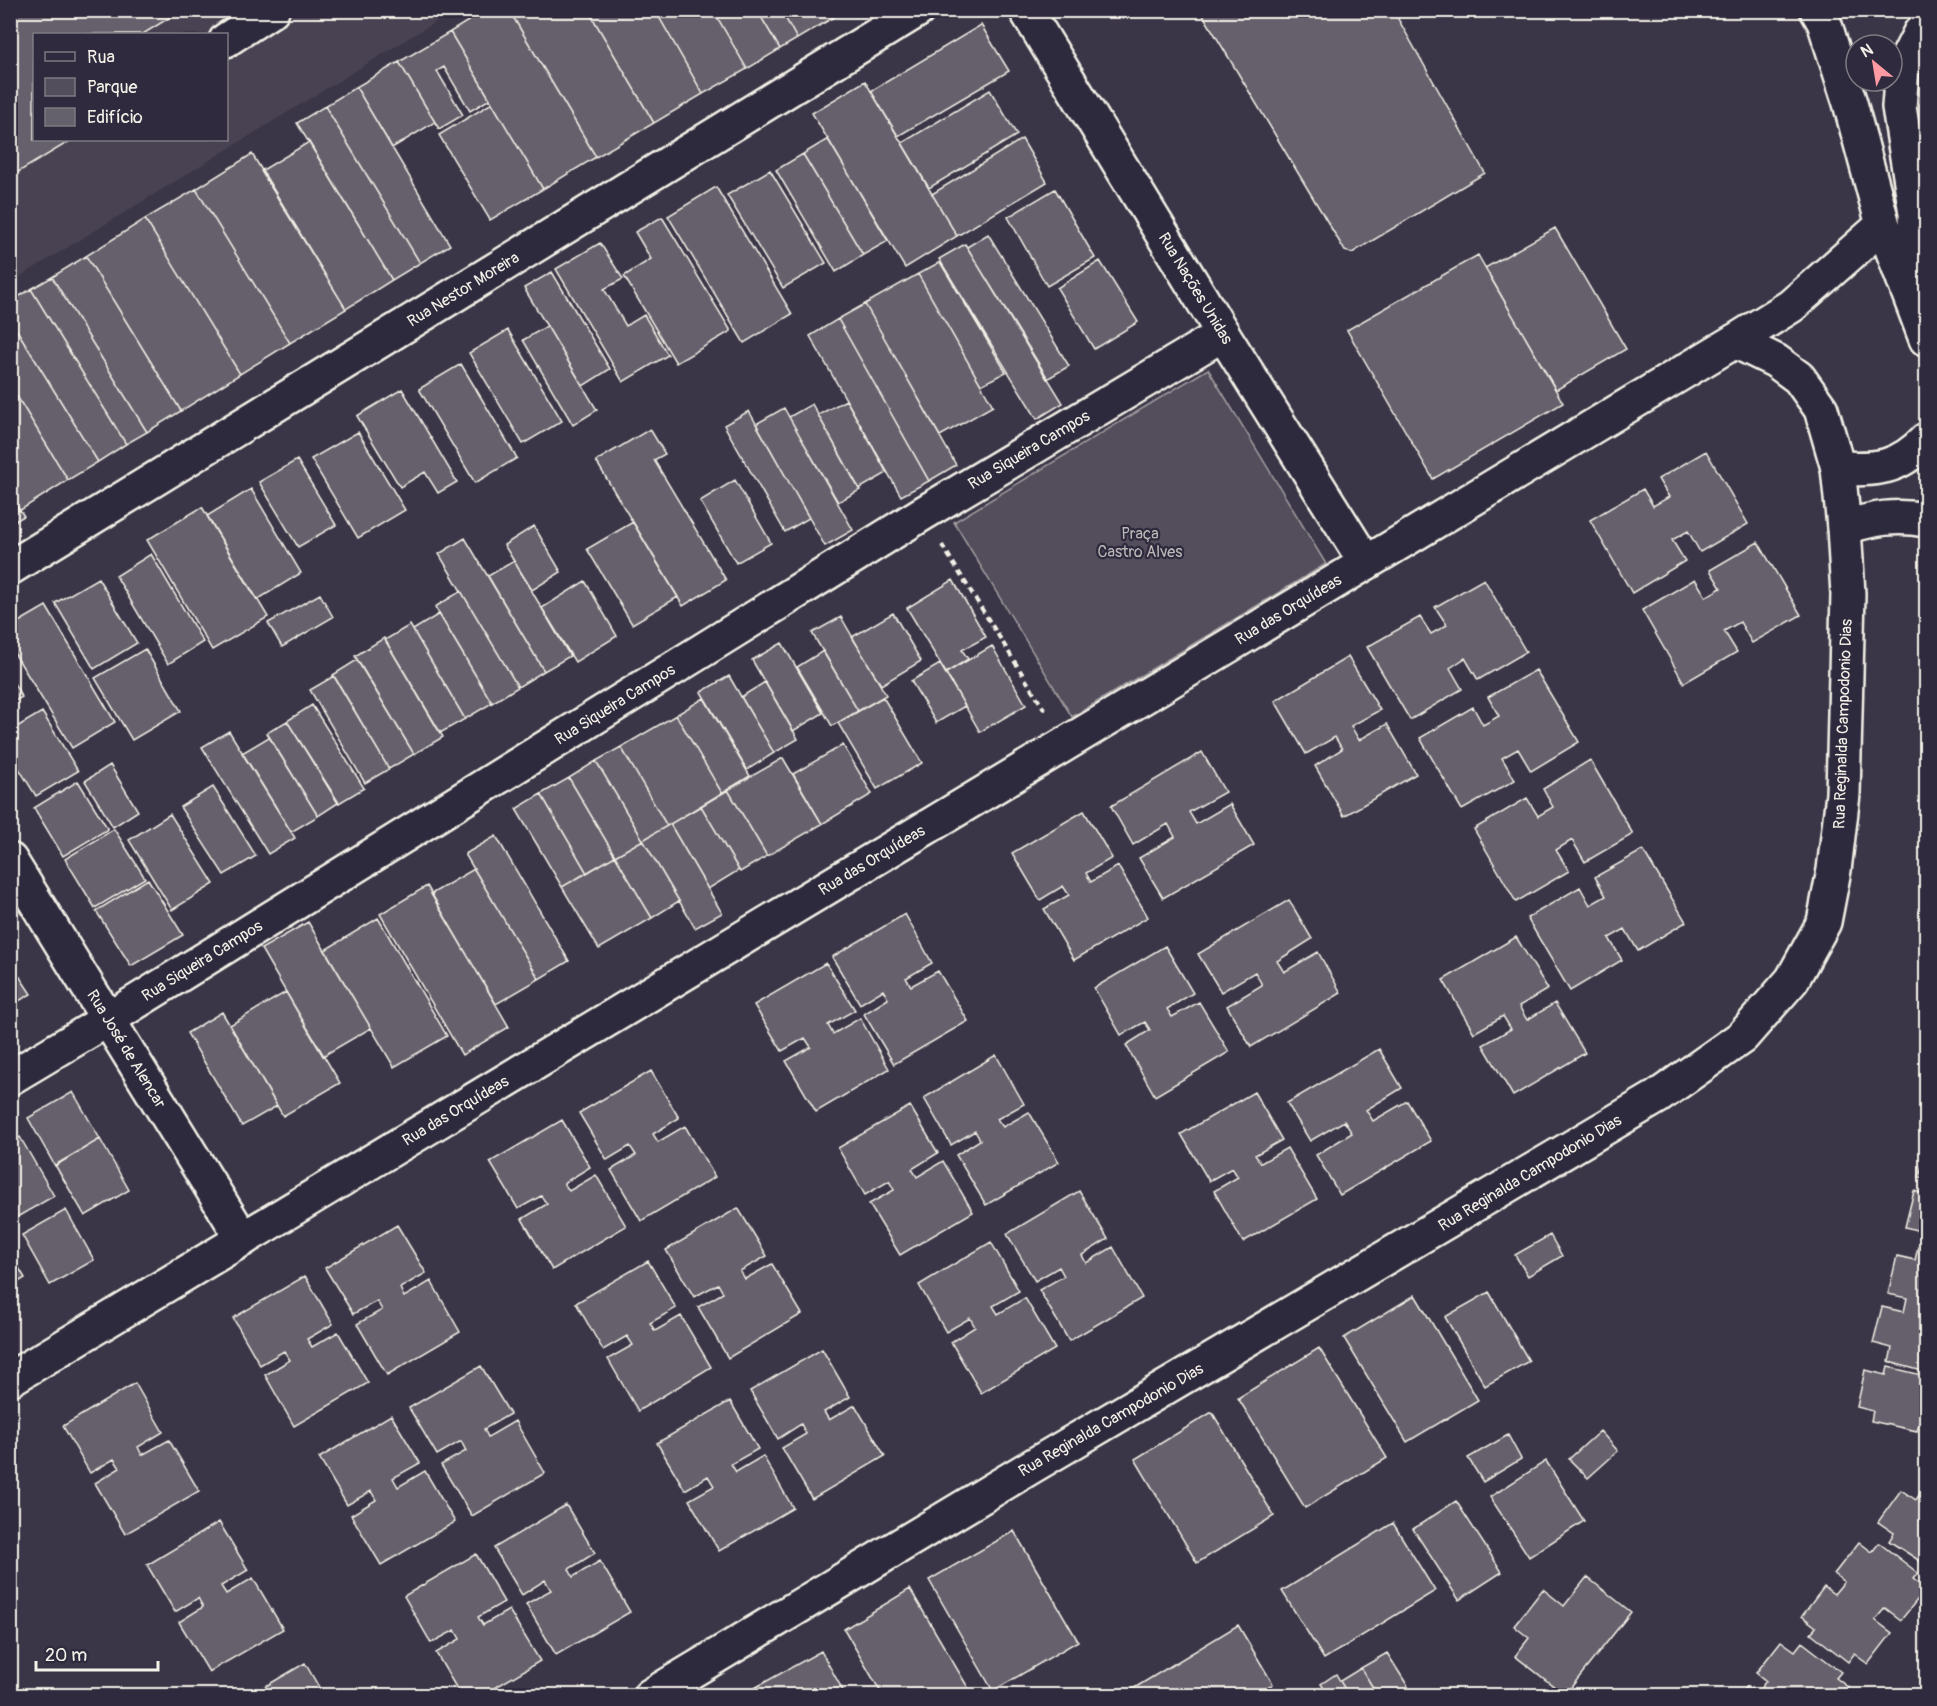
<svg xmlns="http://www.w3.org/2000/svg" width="1937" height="1706" viewBox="0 0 1937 1706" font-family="Pangolin,sans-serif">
<rect width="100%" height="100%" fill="#3b3647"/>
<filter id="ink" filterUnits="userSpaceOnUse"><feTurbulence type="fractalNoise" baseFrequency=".0167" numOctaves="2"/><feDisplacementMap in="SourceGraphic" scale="12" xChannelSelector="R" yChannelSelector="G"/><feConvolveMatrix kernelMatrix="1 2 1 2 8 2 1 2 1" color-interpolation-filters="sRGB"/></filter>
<g filter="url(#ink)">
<!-- built -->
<path fill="#484352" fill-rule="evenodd" d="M11 11H453L11 282ZM34 34H226V140H34Z"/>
<!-- green -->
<path fill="#534e5c" stroke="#a4a0a2" stroke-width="1.5" d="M1208 369 1326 564 1072 717 954 522Z"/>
<!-- building -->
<path fill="#65616c" stroke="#f4f1e8" stroke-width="1.5" d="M10 10H182L143 34H34V140H72L10 177Z
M486 10H509L596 157 543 189 450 32Z
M509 10H588L654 123 596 157Z
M588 10H655L703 94 654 123Z
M655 10H713L747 69 703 94Z
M713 10H757L780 49 747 69Z
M757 10H781L797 39 780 49Z
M781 10H846L797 39Z
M1200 10H1393L1485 173 1352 253 1345 251Z
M981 25 1009 71 898 136 871 91Z
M450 32 490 99 470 111 444 67 437 71 463 115 439 129 399 62Z
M399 62 435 122 392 148 356 87Z
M865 81 957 236 905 268 812 113Z
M356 87 450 245 420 263 325 106Z
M990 90 1017 135 929 188 902 143Z
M492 103 543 189 490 220 439 135Z
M325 106 420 263 392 280 297 123Z
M828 139 888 241 863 255 803 154Z
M1022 139 1047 182 957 236 932 194Z
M309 142 392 280 346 309 261 171Z
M252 154 346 309 290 343 196 189Z
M803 154 863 255 836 272 776 170Z
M770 170 826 263 783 288 727 195Z
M716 187 792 314 744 343 668 216Z
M196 189 290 343 240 374 145 219Z
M1055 189 1095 258 1047 286 1008 217Z
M662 217 731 331 676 363 624 276 651 259 635 232Z
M145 219 240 374 181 411 86 256Z
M1555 228 1626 349 1556 390 1485 268Z
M988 234 1069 366 1047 379 967 247Z
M600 243 623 279 604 289 626 326 644 315 668 355 623 382 556 269Z
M965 244 1063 403 1037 419 939 259Z
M1478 255 1563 403 1433 479 1347 330Z
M86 256 181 411 147 432 52 277Z
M1100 261 1138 322 1094 349 1057 288Z
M940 262 1006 372 981 385 918 274Z
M552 272 610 369 583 386 524 288Z
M918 274 993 406 940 436 865 304Z
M52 277 147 432 126 444 31 289Z
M31 289 126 444 98 462 10 319V302Z
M865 304 956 465 929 481 838 319Z
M10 319 98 462 68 480 10 385Z
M838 319 929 481 901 496 810 336Z
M547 326 597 410 573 425 523 340Z
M508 330 562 421 523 444 469 353Z
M461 364 517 458 475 483 419 389Z
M10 385 68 480 19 511 10 496Z
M402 389 457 482 438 493 425 472 400 487 357 416Z
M846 400 887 473 859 489 818 415Z
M812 404 860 490 838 502 789 417Z
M784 408 853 530 825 546 756 424Z
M749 411 809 518 785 532 724 425Z
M650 429 665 454 654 460 726 580 683 606 596 461Z
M358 432 405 510 358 538 311 459Z
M1706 451 1748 524 1700 552 1688 531 1672 540 1685 561 1632 593 1590 520 1643 489 1653 506 1669 497 1658 479Z
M297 460 336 525 298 547 259 482Z
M735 480 771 543 736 563 700 501Z
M251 489 301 573 257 600 207 516Z
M10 496 24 516 10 524Z
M202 507 268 617 212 650 147 540Z
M633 522 678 597 632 624 587 549Z
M534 526 561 572 532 590 504 545Z
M465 538 544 671 518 687 439 554Z
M1758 542 1801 615 1752 643 1740 622 1724 631 1737 652 1684 683 1642 610 1695 579 1706 597 1721 588 1710 570Z
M151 554 203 642 168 664 116 576Z
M514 561 570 656 544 671 488 576Z
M98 578 137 643 94 669 55 603Z
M1484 579 1526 652 1478 680 1465 658 1450 668 1462 689 1410 720 1367 647 1420 617 1431 634 1447 625 1435 607Z
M953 580 986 637 962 650 968 659 946 673 907 608Z
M585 581 617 636 575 662 542 608Z
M461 591 518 687 492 703 435 607Z
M320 594 333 617 282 647 268 623Z
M46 606 115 722 72 748 10 646V627Z
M893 613 921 661 881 685 852 637Z
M439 614 492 703 465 719 413 630Z
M841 617 886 695 858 711 812 633Z
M410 625 465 719 440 733 385 640Z
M384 638 443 737 414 754 355 656Z
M782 643 823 713 793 731 752 660Z
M992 646 1026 705 980 732 946 673Z
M145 649 181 711 132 740 95 678Z
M823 651 858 711 832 726 797 667Z
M1348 657 1380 710 1351 726 1359 740 1387 724 1416 774 1344 816 1315 766 1342 749 1335 737 1306 754 1275 701Z
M357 660 414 754 389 769 333 675Z
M940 664 965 706 936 723 911 681Z
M1536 670 1579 742 1531 771 1518 749 1502 758 1515 780 1462 810 1420 738 1473 707 1483 725 1499 716 1488 697Z
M334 676 389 769 365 783 310 690Z
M729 676 774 753 747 770 701 692Z
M10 677 22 697 10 704Z
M765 682 798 739 774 753 741 697Z
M883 697 922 763 877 789 838 723Z
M704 698 750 776 722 793 676 715Z
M312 705 364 788 339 803 287 721Z
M42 712 78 771 36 796 10 754V731Z
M676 715 722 793 667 826 621 747Z
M287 721 338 803 318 816 267 733Z
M229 731 295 838 268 854 202 747Z
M269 737 318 816 291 832 242 753Z
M843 745 872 794 822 824 793 774Z
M621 747 667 826 643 840 596 761Z
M1202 752 1225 792 1189 812 1196 824 1230 804 1254 845 1163 898 1139 858 1175 837 1168 824 1133 845 1111 806Z
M783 758 822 824 767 856 728 790Z
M1590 760 1633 834 1585 862 1572 840 1556 850 1569 871 1516 902 1474 829 1527 798 1538 816 1553 807 1543 789Z
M596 761 643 840 615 856 569 778Z
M110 765 138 811 113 827 85 781Z
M569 778 615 856 587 873 541 794Z
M78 781 108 829 63 856 34 808Z
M213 787 256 856 224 875 180 807Z
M728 790 767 856 740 872 701 806Z
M541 794 587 873 562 887 516 809Z
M701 806 739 870 708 889 670 824Z
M1084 811 1112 858 1086 873 1091 882 1118 866 1148 917 1074 960 1044 909 1069 895 1063 886 1040 900 1012 853Z
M170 814 214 884 172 910 129 840Z
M670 824 722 913 695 928 643 840Z
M114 829 145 878 95 908 65 859Z
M496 836 569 961 539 979 465 854Z
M643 840 679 901 652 918 615 856Z
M1643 850 1686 922 1638 951 1625 929 1609 938 1622 960 1570 991 1527 918 1580 887 1590 905 1606 896 1595 877Z
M615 856 652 918 599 949 562 887Z
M474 869 539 979 496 1004 431 894Z
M148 879 183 935 131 966 96 911Z
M427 886 509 1027 462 1055 380 914Z
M1289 900 1312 939 1277 961 1284 972 1318 952 1341 993 1251 1047 1227 1006 1262 985 1255 972 1221 992 1198 954Z
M905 914 932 963 906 978 911 986 938 971 968 1021 894 1064 864 1014 888 999 883 990 860 1004 832 957Z
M378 918 447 1036 394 1067 325 950Z
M308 922 371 1028 323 1056 261 949Z
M1516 937 1548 989 1519 1006 1527 1020 1555 1003 1585 1053 1513 1096 1483 1045 1511 1029 1503 1016 1474 1033 1443 980Z
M1165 946 1193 993 1167 1009 1172 1017 1199 1002 1229 1052 1155 1096 1126 1045 1150 1030 1145 1022 1121 1035 1094 988Z
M10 962 31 994 10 1006Z
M826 963 855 1010 828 1025 833 1034 860 1018 889 1069 816 1112 786 1061 811 1047 805 1038 782 1051 754 1005Z
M286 992 340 1083 283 1116 230 1025Z
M222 1012 277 1106 242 1126 187 1033Z
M1379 1049 1402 1088 1366 1110 1373 1121 1407 1101 1431 1141 1340 1195 1316 1155 1352 1133 1344 1121 1310 1141 1287 1103Z
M996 1055 1024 1104 997 1119 1003 1127 1029 1112 1059 1162 986 1205 956 1155 980 1140 975 1131 951 1145 924 1098Z
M651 1071 679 1118 653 1134 658 1142 685 1126 715 1177 641 1221 611 1170 636 1155 630 1146 607 1160 579 1113Z
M73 1092 100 1139 55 1166 28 1118Z
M1254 1092 1282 1140 1255 1155 1261 1163 1287 1148 1317 1199 1243 1242 1214 1191 1238 1177 1232 1168 1209 1181 1181 1134Z
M910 1106 938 1153 912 1169 917 1177 943 1161 973 1212 900 1255 869 1204 894 1190 889 1181 865 1195 838 1148Z
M562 1120 590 1167 564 1183 569 1191 596 1175 626 1226 552 1270 522 1219 547 1204 541 1196 518 1209 490 1162Z
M20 1137 54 1196 10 1221V1143Z
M100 1139 129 1190 85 1216 55 1165Z
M1926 1150V1179L1919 1177Z
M1079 1191 1108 1239 1082 1255 1086 1263 1113 1247 1142 1298 1069 1341 1039 1290 1064 1276 1059 1267 1035 1281 1007 1234Z
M1914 1191 1926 1194V1248L1920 1246 1924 1232 1905 1227Z
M738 1208 767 1256 740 1271 745 1279 772 1264 802 1314 728 1358 698 1307 723 1293 718 1284 694 1297 666 1250Z
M66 1210 94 1260 50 1285 22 1235Z
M397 1225 426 1273 400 1288 404 1297 431 1281 460 1332 387 1375 357 1324 382 1310 377 1301 353 1314 325 1268Z
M1550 1235 1562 1256 1528 1276 1515 1255Z
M991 1242 1019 1291 993 1306 998 1314 1025 1298 1055 1349 981 1393 951 1342 975 1327 970 1318 946 1332 919 1285Z
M1918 1247 1926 1249V1372L1889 1362 1892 1348 1873 1343 1882 1307 1904 1312 1907 1298 1888 1294 1897 1256 1915 1260Z
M10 1253 25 1278 10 1287Z
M648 1261 676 1308 650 1323 655 1331 681 1316 711 1367 638 1411 608 1359 633 1345 627 1336 603 1350 576 1303Z
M305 1276 333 1324 307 1339 312 1347 338 1332 368 1383 294 1426 265 1375 290 1360 284 1351 260 1365 233 1318Z
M1489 1292 1529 1361 1485 1386 1445 1317Z
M1415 1295 1478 1400 1407 1442 1344 1338Z
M1319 1348 1387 1458 1305 1508 1238 1398Z
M822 1349 850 1397 824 1412 829 1420 855 1405 885 1456 812 1499 782 1448 806 1434 801 1424 778 1439 750 1391Z
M481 1366 510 1414 484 1429 488 1437 515 1421 545 1473 472 1516 441 1465 466 1451 461 1441 437 1455 409 1408Z
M1888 1367 1926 1376V1427L1919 1425 1917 1431 1871 1421 1873 1411 1857 1407 1865 1370 1886 1375Z
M135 1383 163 1432 138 1447 142 1455 169 1440 199 1491 125 1534 95 1483 120 1468 114 1459 90 1473 63 1426Z
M730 1401 758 1449 731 1464 736 1472 763 1456 793 1508 719 1551 689 1500 714 1486 708 1476 685 1490 657 1443Z
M1212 1412 1274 1516 1197 1563 1135 1459Z
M391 1415 420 1463 393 1478 398 1487 425 1471 455 1522 381 1565 351 1515 376 1500 371 1491 347 1505 319 1458Z
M1600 1431 1618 1451 1588 1478 1569 1459Z
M1508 1435 1521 1459 1483 1482 1468 1458Z
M1546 1461 1584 1521 1529 1557 1490 1497Z
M1923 1489 1926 1491V1565L1889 1541 1894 1533 1878 1522 1901 1490 1916 1500Z
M1456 1501 1502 1572 1459 1600 1413 1529Z
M566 1505 595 1553 569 1569 573 1577 600 1561 630 1612 556 1655 526 1604 551 1590 545 1580 522 1595 494 1548Z
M219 1522 248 1570 221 1586 226 1594 253 1578 283 1629 209 1672 179 1622 203 1607 198 1598 175 1612 147 1565Z
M1393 1523 1435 1591 1324 1659 1282 1591Z
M1014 1531 1078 1641 993 1691 929 1580Z
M1859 1542 1872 1552 1879 1543 1918 1573 1913 1579 1926 1589 1901 1620 1885 1608 1875 1620 1892 1633 1868 1664 1854 1654 1848 1662 1811 1633 1816 1627 1802 1616 1824 1587 1834 1594 1844 1582 1834 1574Z
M476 1554 504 1602 478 1617 483 1625 509 1610 540 1661 481 1696H461L436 1653 460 1639 455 1630 431 1643 404 1596Z
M1587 1577 1631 1612 1565 1695 1515 1656 1529 1638 1514 1626 1543 1589 1564 1606Z
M910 1589 973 1696H883L844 1629Z
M1238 1625 1273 1684 1255 1696H1128L1126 1693Z
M1781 1641 1795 1651 1802 1642 1841 1672 1836 1678 1849 1688 1844 1696H1740L1747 1686 1757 1693 1766 1681 1756 1673Z
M821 1651 846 1696H751L749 1691Z
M1387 1653 1414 1696H1378L1361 1668Z
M305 1663 324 1696H249Z
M1361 1668 1378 1696H1349L1340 1681Z
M1336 1674 1340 1681 1349 1696H1329L1321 1684Z"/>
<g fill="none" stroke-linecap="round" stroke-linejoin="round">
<defs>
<g id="minor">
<path id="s1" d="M1026 10 1223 334 1366 563"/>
<path d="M226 40 272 10"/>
<path id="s2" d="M10 568 918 10"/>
<path id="s3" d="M10 860 243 1239"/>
<path id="s4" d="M10 1078 107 1020 922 514 1223 334"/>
<path id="s5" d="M10 1379 1735 341 1776 361 1799 378 1821 409 1838 468 1844 527 1848 594 1843 794 1834 870 1824 922 1792 980 1742 1037 1657 1097 1029 1468 650 1696"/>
</g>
<path id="highway" d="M1817 10 1824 22 1850 103 1883 225 1926 339
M1918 292 1916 213 1899 107 1902 69 1920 33 1926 27
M1735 341 1791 306 1883 225
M1838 468C1877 470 1898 469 1926 440
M1844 527C1874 519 1895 514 1926 520"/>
</defs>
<!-- minor casing -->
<use href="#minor" stroke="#f4f1e8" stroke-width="38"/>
<!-- highway casing -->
<use href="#highway" stroke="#f4f1e8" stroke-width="38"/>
<!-- path -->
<path stroke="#f4f1e8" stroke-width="4" stroke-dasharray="6 4.5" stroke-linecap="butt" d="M942 545 1046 712"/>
<!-- minor -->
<use href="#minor" stroke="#2f2a3d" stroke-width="33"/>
<!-- highway -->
<use href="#highway" stroke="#2f2a3d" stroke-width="33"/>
</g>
</g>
<g text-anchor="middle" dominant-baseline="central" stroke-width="4.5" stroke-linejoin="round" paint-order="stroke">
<!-- street labels -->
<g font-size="16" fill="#f4f1e8" stroke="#2f2a3d">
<text stroke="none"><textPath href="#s1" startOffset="326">Rua Nações Unidas</textPath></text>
<text stroke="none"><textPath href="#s2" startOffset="532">Rua Nestor Moreira</textPath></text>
<text stroke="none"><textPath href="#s4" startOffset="1197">Rua Siqueira Campos</textPath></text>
<text stroke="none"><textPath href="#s5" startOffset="1492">Rua das Orquídeas</textPath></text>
<text stroke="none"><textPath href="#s4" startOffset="711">Rua Siqueira Campos</textPath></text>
<text transform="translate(1843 724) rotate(-88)">Rua Reginalda Campodonio Dias</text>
<text stroke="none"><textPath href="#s5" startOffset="1006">Rua das Orquídeas</textPath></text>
<text stroke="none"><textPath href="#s4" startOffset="225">Rua Siqueira Campos</textPath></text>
<text stroke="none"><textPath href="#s3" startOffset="222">Rua José de Alencar</textPath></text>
<text stroke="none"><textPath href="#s5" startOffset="520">Rua das Orquídeas</textPath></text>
<text transform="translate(1530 1173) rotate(-31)">Rua Reginalda Campodonio Dias</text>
<text transform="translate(1111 1420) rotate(-30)">Rua Reginalda Campodonio Dias</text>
</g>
<!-- park labels -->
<g font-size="16" fill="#bcb8b7" stroke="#2f2a3d">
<text x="1140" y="534">Praça<tspan x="1140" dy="18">Castro Alves</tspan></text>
</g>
</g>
<!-- margin -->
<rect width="1937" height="1706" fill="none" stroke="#2f2a3d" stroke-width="36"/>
<rect x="18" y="18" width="1901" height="1670" fill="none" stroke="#f4f1e8" stroke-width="2" filter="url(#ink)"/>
<!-- legend -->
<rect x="33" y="33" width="195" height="108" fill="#2f2a3d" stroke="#7e7a81" stroke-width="1.5"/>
<rect x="45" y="52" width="30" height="9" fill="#2f2a3d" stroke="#7e7a81" stroke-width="1.5"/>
<text x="87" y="63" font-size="18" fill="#f4f1e8">Rua</text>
<rect x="45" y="78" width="30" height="18" fill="#534e5c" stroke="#7e7a81" stroke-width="1.5"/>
<text x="87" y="93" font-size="18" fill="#f4f1e8">Parque</text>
<rect x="45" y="108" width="30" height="18" fill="#65616c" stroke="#7e7a81" stroke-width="1.5"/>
<text x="87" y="123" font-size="18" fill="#f4f1e8">Edifício</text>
<!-- north arrow -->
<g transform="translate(1874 63) rotate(330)"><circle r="28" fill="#2f2a3d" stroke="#7e7a81" stroke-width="1.5"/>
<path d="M0-4.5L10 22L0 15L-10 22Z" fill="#ff9aa2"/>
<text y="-9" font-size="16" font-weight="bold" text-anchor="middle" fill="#f4f1e8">N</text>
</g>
<!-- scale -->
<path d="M36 1661v9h122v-9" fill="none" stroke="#f4f1e8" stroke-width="3"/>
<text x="45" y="1661" font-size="18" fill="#f4f1e8" stroke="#2f2a3d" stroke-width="4.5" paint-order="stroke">20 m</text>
</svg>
